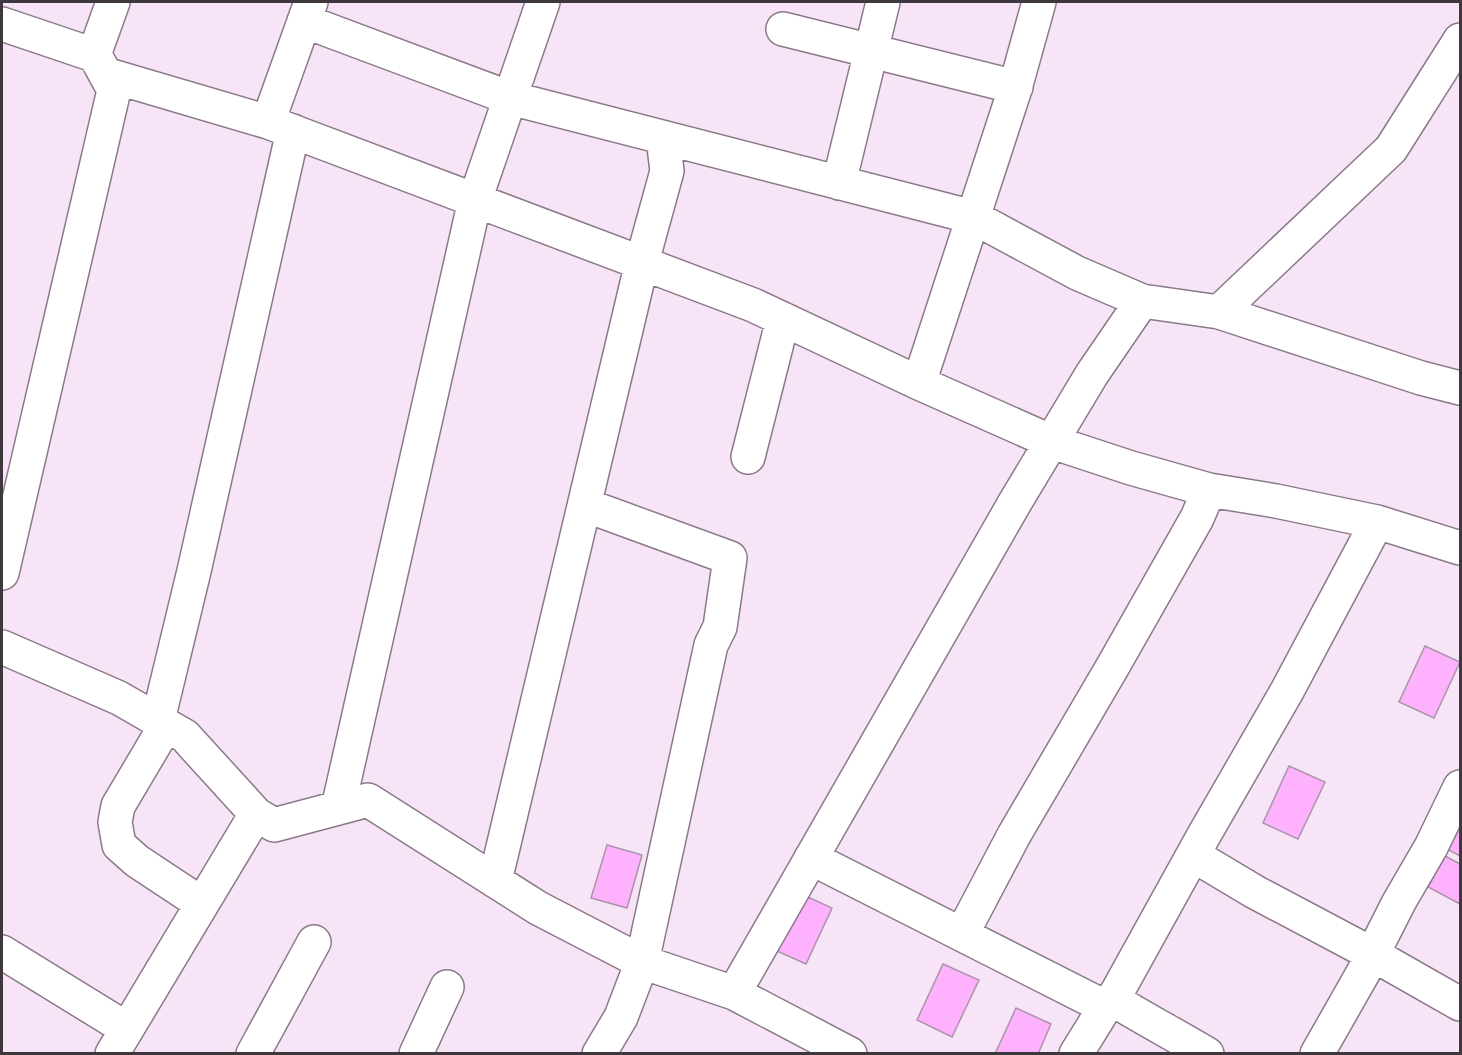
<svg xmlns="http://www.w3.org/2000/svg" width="1462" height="1055" viewBox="0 0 1462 1055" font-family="'Roboto Serif',serif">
<rect width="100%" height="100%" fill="#f8e4f7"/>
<!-- building -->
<path fill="#feb1fc" stroke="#a895a7" stroke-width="1.5" d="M1425 646 1460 662 1434 718 1399 702Z
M1289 766 1325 782 1298 839 1263 823Z
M1460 823V856L1447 849Z
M607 845 642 855 627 908 591 898Z
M1445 856 1460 864V904L1428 887Z
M797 892 832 908 806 964 770 948Z
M943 964 979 980 952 1037 917 1020Z
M1016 1008 1051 1024 1038 1054H995Z"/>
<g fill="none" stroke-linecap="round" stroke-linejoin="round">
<defs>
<path id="street" d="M304 21 510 98 973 217 1077 273 1142 301 1219 312 1391 149 1460 40
M2 24 94 55 113 2
M783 29 1016 87
M105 74 268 122 753 305 919 383 1052 442 1131 468 1209 490 1276 501 1377 522 1460 548
M268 122 311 2
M839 183 883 2
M1219 312 1421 378 1460 388
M919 383 1014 92 1039 2
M748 457 783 319
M585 505 730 558 720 627 711 645 642 962 734 993 1014 504 1092 374 1142 301
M2 573 114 90 97 59
M2 647 119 698 185 736 256 814 112 1054
M158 720 194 571 293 131
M166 725 118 806 115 822 119 845 137 861 202 904
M338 808 475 200 543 2
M256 814 274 825 368 800 538 908 642 962 621 1017 599 1054
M1193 855 1255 892 1372 954 1460 1004
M811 858 1105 1007
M495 881 642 262 667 171 663 138
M962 934 1014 835 1113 666 1197 518 1209 490
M2 952 127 1029
M734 993 850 1054
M1112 999C1143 1018 1175 1035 1207 1054
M253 1054 314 942
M416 1054 447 987
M1076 1054 1105 1007 1116 994 1204 835 1287 691 1377 522
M1317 1054 1363 973 1399 902 1431 847 1460 787"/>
</defs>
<!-- street casing -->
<use href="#street" stroke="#8b798a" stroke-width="36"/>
<!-- street -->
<use href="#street" stroke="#fff" stroke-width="33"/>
</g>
<!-- border -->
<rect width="1462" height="1055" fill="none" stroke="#3e373e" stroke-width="6"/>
</svg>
